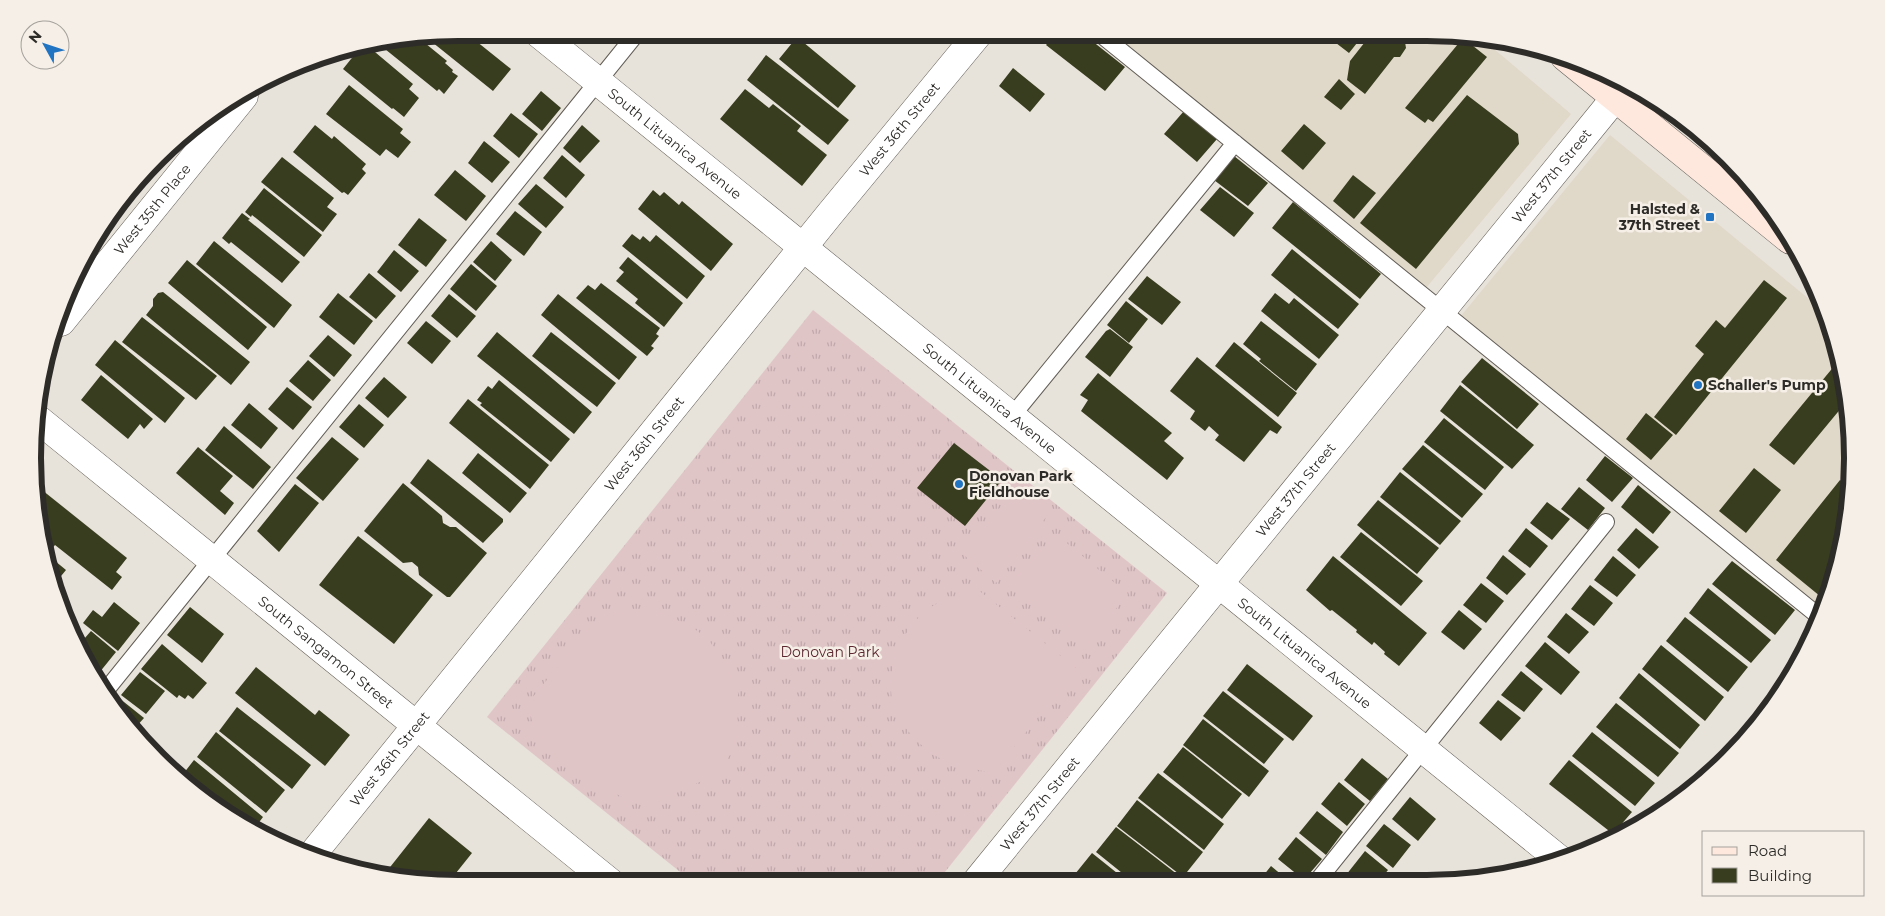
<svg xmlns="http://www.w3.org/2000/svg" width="1885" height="916" viewBox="0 0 1885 916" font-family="Montserrat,sans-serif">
<defs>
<pattern id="grass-tufts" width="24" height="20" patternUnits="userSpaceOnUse" patternTransform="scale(1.25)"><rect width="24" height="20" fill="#e0c5c7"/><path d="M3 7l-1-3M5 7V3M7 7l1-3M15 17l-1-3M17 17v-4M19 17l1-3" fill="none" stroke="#c0a9ab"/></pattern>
</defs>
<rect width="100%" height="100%" fill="#e7e2da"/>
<!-- built -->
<path fill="#e0d8c9" d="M1099 33H1427L1481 38 1571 114 1421 294Z
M1610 135 1826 313 1844 375 1852 458 1844 541 1821 618 1456 322Z"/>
<!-- grass -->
<path fill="url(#grass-tufts)" d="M813 310 1167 593 937 882 694 883 487 717Z"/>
<!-- garden -->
<path fill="#e0c5c7" d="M1014 489 1047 516 996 583 964 555Z
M1056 534 1128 594 1088 643 1013 582Z
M977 589 1077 669 993 773C973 769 943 763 928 751 919 743 908 732 902 723 877 687 897 630 931 607 944 599 962 595 977 589Z
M660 613 689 625 707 638 722 658 738 693 737 733 732 752 720 770 704 780 671 795 633 802 614 793 581 769 534 730 528 703 597 619 612 614Z"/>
<!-- building -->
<path fill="#393d1f" d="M458 32 466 33 511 69 493 91 427 38Z
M1056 33H1082L1125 67 1105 91 1046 45Z
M1323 33H1365L1349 53Z
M1372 33H1413L1405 42 1406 48 1400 57H1394L1365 94 1347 80 1350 61Z
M797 37 856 86 838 108 779 59Z
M1463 38 1487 57 1433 122 1428 119 1425 123 1405 108Z
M420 39 447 61 445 63 453 70 452 72 458 76 444 94 439 89 437 91 380 45Z
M369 47 413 84 409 89 419 98 404 117 393 108 392 109 343 69 359 49Z
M766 55 849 120 828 145 747 80Z
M1013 68 1045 94 1030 112 999 86Z
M1339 79 1355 94 1341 110 1324 97Z
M349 85 403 129 400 133 411 142 398 158 386 149 380 156 326 114Z
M745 89 769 108 773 104 801 126 797 131 827 155 802 186 720 119Z
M541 91 561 108 542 131 522 114Z
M1467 95 1518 134 1519 144 1416 269 1360 223Z
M1184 111 1217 139 1197 162 1164 134Z
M511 113 538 134 519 158 493 136Z
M1304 124 1326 143 1303 170 1281 151Z
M315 125 332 139 334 136 366 164 362 169 366 173 348 195 344 192 342 193 293 152Z
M582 125 600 141 580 163 563 148Z
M484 141 510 162 492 183 468 163Z
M562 155 585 175 566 198 543 178Z
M1234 156 1268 183 1248 206 1214 180Z
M282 157 334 198 327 207 337 214 323 232 261 182Z
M455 170 486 196 466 221 434 195Z
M1353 175 1376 193 1354 219 1333 201Z
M536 184 564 207 546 228 518 204Z
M1220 187 1254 213 1234 237 1200 210Z
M264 188 322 235 304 257 252 215 251 217 245 212Z
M653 190 660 196 664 192 679 205 682 201 733 244 711 271 638 209Z
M1293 202 1381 274 1360 299 1272 228Z
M515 211 542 232 524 256 496 234Z
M242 213 250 219 248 220 300 262 282 283 231 242 229 244 222 238Z
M419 218 447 240 426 267 398 245Z
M632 234 640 240 643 236 650 242 656 235 705 276 687 299 622 246Z
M214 241 292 305 274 328 196 264Z
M491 241 512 260 495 281 473 262Z
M1292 249 1359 304 1338 329 1271 275Z
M394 250 419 271 401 292 377 272Z
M628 257 683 303 664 327 635 303 638 299 616 281 624 272 619 268Z
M187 260 267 327 248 350 168 283Z
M471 264 497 286 476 311 450 289Z
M369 273 396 296 376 319 349 297Z
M1147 276 1181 302 1162 325 1128 299Z
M1764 280 1787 298 1676 435 1654 417 1704 354 1695 346 1716 320 1725 328Z
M601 283 660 328 656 334 659 336 651 346 654 348 647 356 576 298 588 285 595 290Z
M163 292 250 362 231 385 146 315 153 306V299L158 293Z
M338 293 373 321 354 345 319 317Z
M1275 293 1289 304 1294 298 1339 335 1319 359 1261 311Z
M449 294 476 316 457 338 431 316Z
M558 294 637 357 619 380 541 315Z
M1126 301 1148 319 1129 343 1107 325Z
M142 317 217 376 196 400 122 342Z
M426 321 451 341 432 364 407 343Z
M1261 321 1317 364 1296 391 1259 361 1261 359 1243 344Z
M1110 329 1133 347 1110 377 1085 357 1106 331Z
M497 332 592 412 574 434 477 356Z
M551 332 616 383 597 407 532 356Z
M328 335 352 355 334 377 309 356Z
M115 340 185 398 165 423 95 365Z
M1234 342 1297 393 1278 417 1215 366Z
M1197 357 1282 427 1277 434 1270 430 1244 462 1215 440 1219 435 1209 426 1205 431 1190 419 1195 411 1170 391Z
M1482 358 1539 404 1517 429 1461 382Z
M1840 359 1844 375 1847 401 1794 465 1769 445Z
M308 360 331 380 313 401 289 381Z
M1098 373 1172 433 1164 441 1184 458 1167 480 1081 411 1088 400 1080 395Z
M101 375 153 419 144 429 140 424 128 439 81 400Z
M384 377 407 397 388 418 365 398Z
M499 380 570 439 551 462 480 405 482 403 477 400 488 386 492 389Z
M1460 385 1534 445 1512 469 1440 411Z
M287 387 312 407 293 430 268 409Z
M468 399 549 465 530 489 449 423Z
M249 403 278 428 261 449 231 425Z
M359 404 384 425 364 448 339 427Z
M1646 413 1673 435 1651 460 1626 439Z
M1444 418 1504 467 1485 490 1424 442Z
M224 426 271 467 253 489 205 450Z
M332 437 359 459 323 501 296 478Z
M954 443 1002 480 965 526 917 488Z
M1423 445 1483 494 1462 518 1402 469Z
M198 447 233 476 220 491 234 503 225 515 176 473Z
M478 453 527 493 510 513 462 473Z
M1605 456 1633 478 1612 502 1586 480Z
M428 459 503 519V522L483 543 410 483Z
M1754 468 1781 490 1746 533 1719 511Z
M1400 472 1461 521 1440 545 1380 497Z
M1840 480 1850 487 1844 541 1826 601 1776 560Z
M403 483 442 516 443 523 450 527H456L487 553 450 597H447L419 575 418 567 412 562 403 563 364 531Z
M295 484 319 503 279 552 257 531Z
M1638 485 1671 512 1653 534 1621 507Z
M37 486 127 558 116 572 122 577 112 590 55 545 51 550 46 547 36 513Z
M1579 487 1605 508 1588 530 1561 509Z
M1378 500 1439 548 1417 574 1357 525Z
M1547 502 1570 519 1552 540 1530 523Z
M1526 528 1548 546 1530 568 1508 551Z
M1636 528 1659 547 1639 569 1617 550Z
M1361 532 1423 581 1401 606 1340 557Z
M358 536 433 595 394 644 319 585Z
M1503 555 1526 574 1507 595 1486 578Z
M49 556 66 570 57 581Z
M1333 556 1427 633 1399 666 1384 654 1385 652 1374 642 1372 645 1356 632 1357 630 1332 610 1330 611 1306 590Z
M1613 556 1636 575 1617 597 1594 580Z
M1732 561 1795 610 1775 635 1712 584Z
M1481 583 1504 601 1486 623 1463 605Z
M1590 585 1613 603 1594 626 1571 609Z
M1708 588 1771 640 1751 663 1689 613Z
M114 602 140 623 118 651 83 623 93 610 102 617Z
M190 607 224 634 202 663 167 635Z
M1459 610 1482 629 1464 650 1441 632Z
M1566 613 1589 632 1569 654 1547 637Z
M1685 617 1748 667 1728 692 1666 641Z
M91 631 116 652 99 673 91 667 77 647Z
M1545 642 1580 672 1561 695 1525 666Z
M162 644 207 683 193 699 188 695 185 699 179 695 177 698 141 669Z
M1661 645 1724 697 1705 721 1642 669Z
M1247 664 1313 716 1293 741 1227 690Z
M256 667 315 715 319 710 350 735 325 766 235 693Z
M1521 671 1543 689 1524 712 1501 695Z
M140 672 165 691 146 714 121 695Z
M1639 673 1700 725 1680 749 1619 698Z
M1223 691 1284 739 1264 764 1203 716Z
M119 698 144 718 135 728 116 701Z
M1498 700 1521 718 1501 741 1479 723Z
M1616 703 1679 753 1658 777 1596 727Z
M237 707 311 765 292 789 219 731Z
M1203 719 1269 771 1249 797 1183 745Z
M216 732 285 790 266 813 197 757Z
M1592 732 1655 783 1635 806 1572 756Z
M1183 747 1242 794 1222 819 1163 772Z
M1362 758 1388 779 1370 801 1344 780Z
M194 760 263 817 254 829 221 812 180 778Z
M1569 760 1632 812 1613 834 1549 784Z
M1158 773 1224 824 1204 850 1138 798Z
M1339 782 1365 804 1347 826 1321 804Z
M1410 797 1436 819 1418 841 1392 819Z
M1137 800 1203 852 1183 877 1117 826Z
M1317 811 1343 832 1326 855 1299 833Z
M429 818 472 853 448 883 383 876Z
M1384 824 1411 845 1393 868 1366 846Z
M1116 827 1182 878 1180 881H1132L1096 852Z
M1296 837 1322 859 1304 880 1278 859Z
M1365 851 1388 870 1380 880H1352L1346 875Z
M1092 853 1127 881H1074L1071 879Z
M1505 865 1513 872 1496 876Z
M1271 866 1289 881H1259Z
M496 878 501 883H492Z"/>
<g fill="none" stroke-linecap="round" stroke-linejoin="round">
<defs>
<path id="lane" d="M1099 33 1821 618
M1012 416 1235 143
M107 689 637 33
M1318 880 1606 522"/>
<g id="street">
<path id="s1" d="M538 33 1559 859"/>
<path id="s2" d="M61 322 244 96"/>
<path id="s3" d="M39 420 611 883"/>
<path id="s4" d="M311 856 829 215 979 33"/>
<path id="s5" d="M976 882 1615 98"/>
</g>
<path id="secondary" d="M1565 57 1790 240"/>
</defs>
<!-- lane casing -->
<use href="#lane" stroke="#625d56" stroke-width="18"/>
<!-- street casing -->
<use href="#street" stroke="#625d56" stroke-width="29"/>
<!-- secondary casing -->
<use href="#secondary" stroke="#625d56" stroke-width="29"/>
<!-- lane -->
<use href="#lane" stroke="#fff" stroke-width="16"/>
<!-- street -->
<use href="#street" stroke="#fff" stroke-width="28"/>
<!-- secondary -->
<use href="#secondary" stroke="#fee8de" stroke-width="28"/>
</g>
<!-- markers -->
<g fill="#2174c2" stroke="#f5efe7" stroke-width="2">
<rect x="1705" y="212" width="10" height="10" rx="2.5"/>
<circle cx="1698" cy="385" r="5"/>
<circle cx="959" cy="484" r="5"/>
</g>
<g text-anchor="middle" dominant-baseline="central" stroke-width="5" stroke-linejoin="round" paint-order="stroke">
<!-- street labels -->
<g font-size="14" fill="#2e2c29" stroke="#f5efe7">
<text stroke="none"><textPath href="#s4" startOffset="935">West 36th Street</textPath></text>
<text stroke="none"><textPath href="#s1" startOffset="176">South Lituanica Avenue</textPath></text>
<text stroke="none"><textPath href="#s5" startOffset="911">West 37th Street</textPath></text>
<text stroke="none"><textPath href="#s2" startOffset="145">West 35th Place</textPath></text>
<text stroke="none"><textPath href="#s1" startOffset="581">South Lituanica Avenue</textPath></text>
<text stroke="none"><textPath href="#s4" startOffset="530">West 36th Street</textPath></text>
<text stroke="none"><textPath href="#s5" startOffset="506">West 37th Street</textPath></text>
<text stroke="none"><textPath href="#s3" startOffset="369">South Sangamon Street</textPath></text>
<text stroke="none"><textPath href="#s1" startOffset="986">South Lituanica Avenue</textPath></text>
<text stroke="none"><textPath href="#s4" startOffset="125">West 36th Street</textPath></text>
<text stroke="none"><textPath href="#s5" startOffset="101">West 37th Street</textPath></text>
</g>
<!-- poi labels -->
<g font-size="14" font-weight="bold" fill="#2e2c29" stroke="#f5efe7" text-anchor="start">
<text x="1700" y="209" text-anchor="end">Halsted &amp;<tspan x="1700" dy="16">37th Street</tspan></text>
<text x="1708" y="385">Schaller's Pump</text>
<text x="969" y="476">Donovan Park<tspan x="969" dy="16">Fieldhouse</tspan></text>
</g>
<!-- park labels -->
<g font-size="14" fill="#5c2730" stroke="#f5efe7">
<text x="830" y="652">Donovan Park</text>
</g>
</g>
<!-- crop -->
<path d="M0 0H1885V916H0ZM458 41H1427A417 417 0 0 1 1844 458V458A417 417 0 0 1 1427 875H458A417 417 0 0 1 41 458V458A417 417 0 0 1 458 41Z" fill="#f5efe7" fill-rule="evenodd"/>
<path fill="none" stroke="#2e2c29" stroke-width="6" d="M458 41H1427A417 417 0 0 1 1844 458V458A417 417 0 0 1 1427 875H458A417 417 0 0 1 41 458V458A417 417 0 0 1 458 41Z"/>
<!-- legend -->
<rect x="1702" y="831" width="162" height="65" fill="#f5efe7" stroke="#a5a19b"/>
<rect x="1712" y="847" width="25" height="8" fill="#fee8de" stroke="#a5a19b"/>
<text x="1748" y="856" font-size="15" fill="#2e2c29">Road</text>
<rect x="1712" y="868" width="25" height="15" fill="#393d1f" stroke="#a5a19b"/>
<text x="1748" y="881" font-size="15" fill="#2e2c29">Building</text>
<!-- north arrow -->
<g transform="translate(45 45) rotate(310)"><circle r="24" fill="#f5efe7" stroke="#a5a19b"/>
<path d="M0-4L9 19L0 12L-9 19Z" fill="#2174c2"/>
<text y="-8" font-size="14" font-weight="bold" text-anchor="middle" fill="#2e2c29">N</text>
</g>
</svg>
